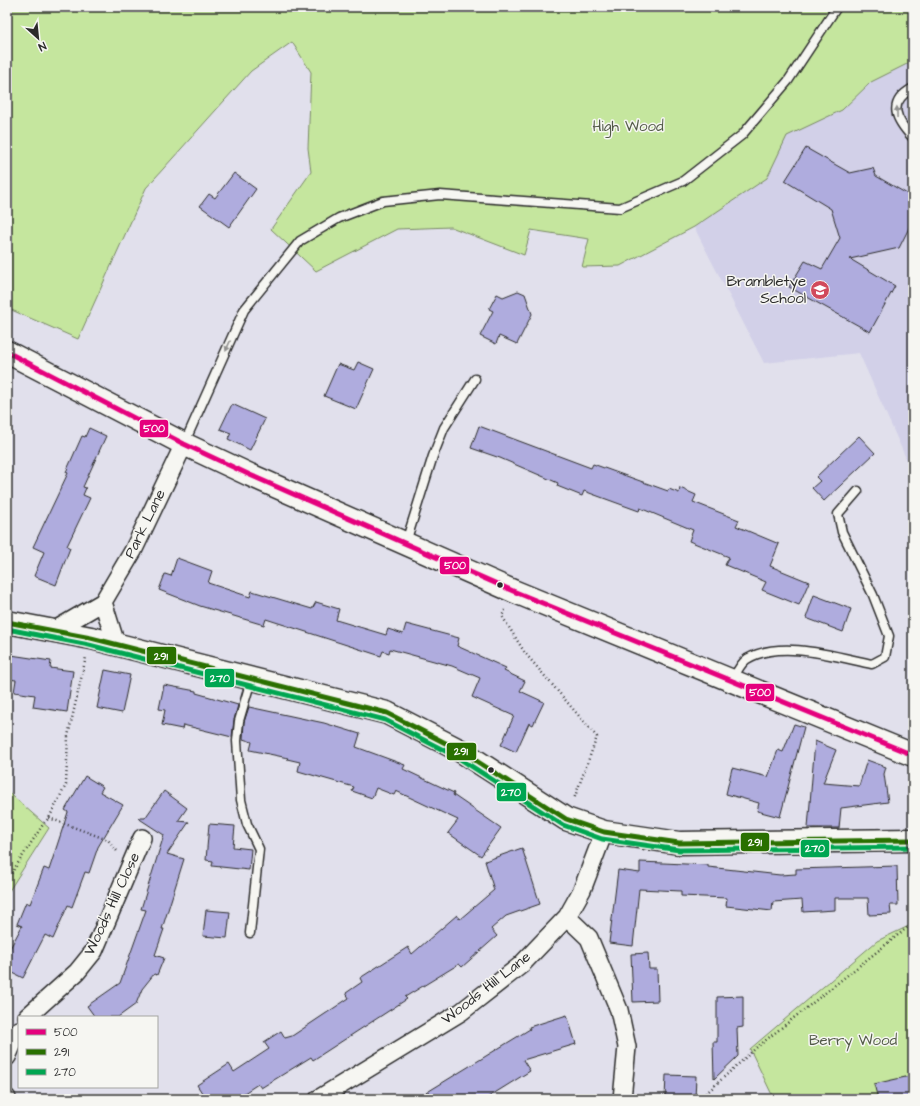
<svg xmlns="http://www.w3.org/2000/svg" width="920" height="1106" viewBox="0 0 920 1106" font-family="'Architects Daughter',sans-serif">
<rect width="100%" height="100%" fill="#e1e0ec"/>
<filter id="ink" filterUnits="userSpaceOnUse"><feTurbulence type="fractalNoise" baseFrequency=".025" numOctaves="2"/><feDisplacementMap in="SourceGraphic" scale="8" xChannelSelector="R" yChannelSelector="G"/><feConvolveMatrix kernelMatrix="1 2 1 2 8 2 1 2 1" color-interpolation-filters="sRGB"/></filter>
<g filter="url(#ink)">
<!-- built -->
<path fill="#d2d0e8" d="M913 7V474L859 353 764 363 694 227 673 193Z"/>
<!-- green -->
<path fill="#c5e69e" stroke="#788864" d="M7 7H913V61L871 82 842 110 787 136 767 178 694 227 620 266 582 267 589 239 531 230 524 255 451 227 397 229 316 271 271 229 311 172 308 148 311 72 292 42 251 71 146 188 78 339 7 308Z
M7 791 49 828 7 894Z
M913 924V1099H774L750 1049 877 941Z"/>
<!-- building -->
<path fill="#afacde" stroke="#2b2b2b" d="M806 148 850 173 873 168 876 176 909 195 913 220 899 248 850 259 895 286 870 332 789 287 805 261 822 269 840 238 831 209 785 181Z
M234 173 256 189 229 227 200 206 209 194 215 198Z
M518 291 525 294 532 314 517 344 499 336 496 344 480 336 493 311 489 309 497 294 503 297Z
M358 362 374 369 356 409 324 396 338 364 354 370Z
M232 404 265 419 250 450 228 439 231 433 220 429Z
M479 426 591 468 593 464 668 491 669 489 679 493 680 488 696 495 693 502 739 520 736 526 779 544 770 566 809 582 799 605 762 590 766 582 725 565 729 557 689 541 693 530 640 508 639 511 584 491 582 496 557 486 558 483 500 458 471 448Z
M89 428 106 436 83 487 86 488 83 495 90 498 67 546 70 548 56 585 34 576 44 552 33 547 68 473 66 472 82 436 85 437Z
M859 436 875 453 824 501 812 488 820 481 816 477Z
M177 558 212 571 208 583 250 597 252 591 312 609 316 602 339 609 336 620 386 635 388 629 403 634 406 624 459 638 457 646 506 668 504 671 525 681 520 691 544 702 533 725 529 723 516 752 501 745 514 716 472 697 480 678 452 666 390 649 389 653 383 651 381 656 266 619 264 625 200 606 159 590 165 574 171 576Z
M814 595 851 609 843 632 806 618Z
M11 655 51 661 50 668 73 671 67 712 33 707 35 695 14 692 16 680 8 679Z
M105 670 130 675 122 713 97 708Z
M164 685 196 691V693L238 705 234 720 232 737 183 725 182 729 162 725 165 710 159 709Z
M249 707 324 723 360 734 356 747 405 765 403 769 454 793 453 795 501 828 481 856 448 833 458 820 396 791 394 795 376 788 372 798 352 791 354 787 298 771 300 762 287 759 288 758 250 750 252 742 243 739 244 722Z
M794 724 804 727 780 817 757 811 759 803 726 794 732 768 768 777 778 750 783 752Z
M815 741 836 750 823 783 859 786 867 760 886 767 884 774 888 802 841 808 839 828H808Z
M85 776 103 787 100 792 123 805 98 847 89 873 85 872 72 907 68 905 53 939 45 935 23 978 7 970V954L22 926 17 924 26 902 30 904 44 868 49 870 68 812 65 810Z
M164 791 187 808 178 821 189 822 167 854 184 859 162 929H164L155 955 164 958 157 975 154 974 142 989 136 1004 118 1017H95L87 1006 120 983 146 910 141 909 164 835 138 818H145Z
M209 824 235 826 233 847 251 849 249 870 212 866 213 861 206 860Z
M522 848 540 904 506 916 491 929 497 936 462 967 459 964 405 997 407 999 313 1060 311 1057 261 1088 258 1084 235 1099H206L197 1085 229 1064 234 1072 269 1049 264 1042 281 1031 285 1038 292 1036 349 998 346 993 362 982 360 978 408 947 412 954 457 915 460 919 494 890 485 861Z
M640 862 708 865V867L780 875 796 874V869L897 866 898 905H890L891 914 869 915 868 898H835V910L803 912 802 900 773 902 772 911 726 906 727 898 681 896V891L639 889 633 946 609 943 618 870 640 873Z
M206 910 230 912 227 938 203 936Z
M648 953 649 969H657L658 1001 633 1002 631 954Z
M743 996V1027L737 1028 738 1056 714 1079 713 1042H717V997Z
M567 1015 576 1044 523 1060 530 1071 485 1099H416L530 1029 529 1027Z
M666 1075 696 1076 695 1099 665 1098Z
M910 1076 913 1099H878L874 1084Z"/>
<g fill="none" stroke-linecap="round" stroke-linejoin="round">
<defs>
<path id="lane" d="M913 88C886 103 896 120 913 138
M184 444 244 310 300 241 339 218 383 201 440 195 620 208 683 181 742 135 788 81 837 7
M406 542 433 456 444 428 475 379
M733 679C736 673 741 663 747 659 780 639 837 657 872 664L885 657 889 636 873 595 842 532 838 514 858 491
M250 933 259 849 247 824 241 800 237 741 239 721 251 680"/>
<path id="street" d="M103 602 133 551 184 444
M55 630 103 602 116 644
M567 917 589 938 619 1010 627 1047 622 1099
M27 1017 77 972 94 951 142 838
M7 1057 19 1030
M7 1098V1099
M318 1099 461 1012 521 965 567 917 582 890 604 832"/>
<path id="secondary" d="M7 622 91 638 387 713 461 751 566 819 604 832 679 843 913 840"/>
<path id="highway" d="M7 352 184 444 250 475 513 591 913 755"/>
</defs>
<!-- lane casing -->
<use href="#lane" stroke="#2b2b2b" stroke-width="11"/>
<!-- street casing -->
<use href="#street" stroke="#2b2b2b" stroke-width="20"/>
<!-- secondary casing -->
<use href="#secondary" stroke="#2b2b2b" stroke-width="25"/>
<!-- highway casing -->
<use href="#highway" stroke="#2b2b2b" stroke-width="25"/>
<!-- path -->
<path stroke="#2b2b2b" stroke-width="2.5" stroke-dasharray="1 3" stroke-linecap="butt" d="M505 610 502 616 525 653 597 737 574 799
M49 818 108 840 117 851
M7 880 44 823 49 818 66 785 68 736 86 657
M700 1099 756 1048 913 923"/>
<!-- lane -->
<use href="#lane" stroke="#f6f6f2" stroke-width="8"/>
<!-- street -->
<use href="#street" stroke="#f6f6f2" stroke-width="17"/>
<!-- secondary -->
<use href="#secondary" stroke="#f6f6f2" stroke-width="22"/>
<!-- highway -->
<use href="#highway" stroke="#f6f6f2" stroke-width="22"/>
<defs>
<path id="bus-1" d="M7 352 184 444 250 475 513 591 913 755"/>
<path id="bus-2" d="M7 622 91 638 387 713 461 751 566 819 604 832 679 843 913 840"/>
<path id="bus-3" d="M7 629 89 645 385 720 457 757 563 825 602 839 679 850 913 847"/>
</defs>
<!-- bus-1 casing -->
<use href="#bus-1" stroke="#f6f6f2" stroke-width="8"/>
<!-- bus-2 casing -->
<use href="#bus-2" stroke="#f6f6f2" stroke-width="8"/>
<!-- bus-3 casing -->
<use href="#bus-3" stroke="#f6f6f2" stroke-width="8"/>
<!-- bus-1 -->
<use href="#bus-1" stroke="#e5007d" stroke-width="5"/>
<!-- bus-2 -->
<use href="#bus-2" stroke="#297000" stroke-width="5"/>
<!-- bus-3 -->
<use href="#bus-3" stroke="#00a651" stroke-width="5"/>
</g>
<!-- one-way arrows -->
<defs><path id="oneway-solid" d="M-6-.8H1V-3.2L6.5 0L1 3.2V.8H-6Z"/></defs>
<g fill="#90908e">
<use href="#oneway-solid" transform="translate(897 112) rotate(-91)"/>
<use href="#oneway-solid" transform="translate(228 346) rotate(114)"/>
</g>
</g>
<!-- icons -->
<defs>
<symbol id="school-disc" viewBox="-11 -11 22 22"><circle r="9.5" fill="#d1495b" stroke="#f6f6f2"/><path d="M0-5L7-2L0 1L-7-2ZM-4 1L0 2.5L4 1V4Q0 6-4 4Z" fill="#fff"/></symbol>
</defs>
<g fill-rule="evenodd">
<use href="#school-disc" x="809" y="279" width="22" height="22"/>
</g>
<!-- markers -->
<g fill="#2b2b2b" stroke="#f6f6f2" stroke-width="1.5">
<circle cx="500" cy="585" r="3.5"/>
<circle cx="491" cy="770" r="3.5"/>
</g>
<g text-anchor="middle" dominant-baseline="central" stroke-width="3" stroke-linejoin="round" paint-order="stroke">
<!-- park labels -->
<g font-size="15" fill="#525a48" stroke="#f6f6f2">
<text x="628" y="126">High Wood</text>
<text x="853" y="1040">Berry Wood</text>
</g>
<!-- poi labels -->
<g font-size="15" fill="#2b2b2b" stroke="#f6f6f2" text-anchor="end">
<text x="806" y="281">Brambletye<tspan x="806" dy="17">School</tspan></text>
</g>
<!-- street labels -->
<g font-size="15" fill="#2b2b2b" stroke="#f6f6f2">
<text transform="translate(145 524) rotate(-64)">Park Lane</text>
<text transform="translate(112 904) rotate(-65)">Woods Hill Close</text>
<text transform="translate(486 988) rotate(-38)">Woods Hill Lane</text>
</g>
</g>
<g stroke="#f6f6f2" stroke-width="1.5">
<rect x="139" y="419" width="30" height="19" rx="4" fill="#e5007d"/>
<rect x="439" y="556" width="31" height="19" rx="4" fill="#e5007d"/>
<rect x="146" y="646" width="31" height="19" rx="4" fill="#297000"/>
<rect x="204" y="668" width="31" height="20" rx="4" fill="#00a651"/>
<rect x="745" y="683" width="30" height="19" rx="4" fill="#e5007d"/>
<rect x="446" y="742" width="31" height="19" rx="4" fill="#297000"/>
<rect x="496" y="782" width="31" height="20" rx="4" fill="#00a651"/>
<rect x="740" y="832" width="30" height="20" rx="4" fill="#297000"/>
<rect x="800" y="839" width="30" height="19" rx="4" fill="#00a651"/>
</g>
<g font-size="11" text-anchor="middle" font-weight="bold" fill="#fff">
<text x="154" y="432">500</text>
<text x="455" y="569">500</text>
<text x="161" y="660">291</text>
<text x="220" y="682">270</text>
<text x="760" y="696">500</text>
<text x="461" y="755">291</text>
<text x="511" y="796">270</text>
<text x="755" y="846">291</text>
<text x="815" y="852">270</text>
</g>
<!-- margin -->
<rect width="920" height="1106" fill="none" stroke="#f6f6f2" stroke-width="24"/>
<rect x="12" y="12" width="896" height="1082" fill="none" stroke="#2b2b2b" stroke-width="1.5" filter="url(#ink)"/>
<!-- legend -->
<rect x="18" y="1016" width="140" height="72" fill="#f6f6f2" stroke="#a5a5a2"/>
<rect x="26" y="1029" width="20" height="6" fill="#e5007d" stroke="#a5a5a2"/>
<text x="54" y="1036" font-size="12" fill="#2b2b2b">500</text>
<rect x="26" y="1049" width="20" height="6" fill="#297000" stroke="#a5a5a2"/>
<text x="54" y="1056" font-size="12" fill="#2b2b2b">291</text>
<rect x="26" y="1069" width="20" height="6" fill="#00a651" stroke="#a5a5a2"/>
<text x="54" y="1076" font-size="12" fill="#2b2b2b">270</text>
<!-- north arrow -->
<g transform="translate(38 38) rotate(153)" stroke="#f6f6f2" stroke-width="3" paint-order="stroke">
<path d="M0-3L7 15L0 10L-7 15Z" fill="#2b2b2b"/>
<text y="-6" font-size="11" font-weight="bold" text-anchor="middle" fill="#2b2b2b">N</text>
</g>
</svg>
